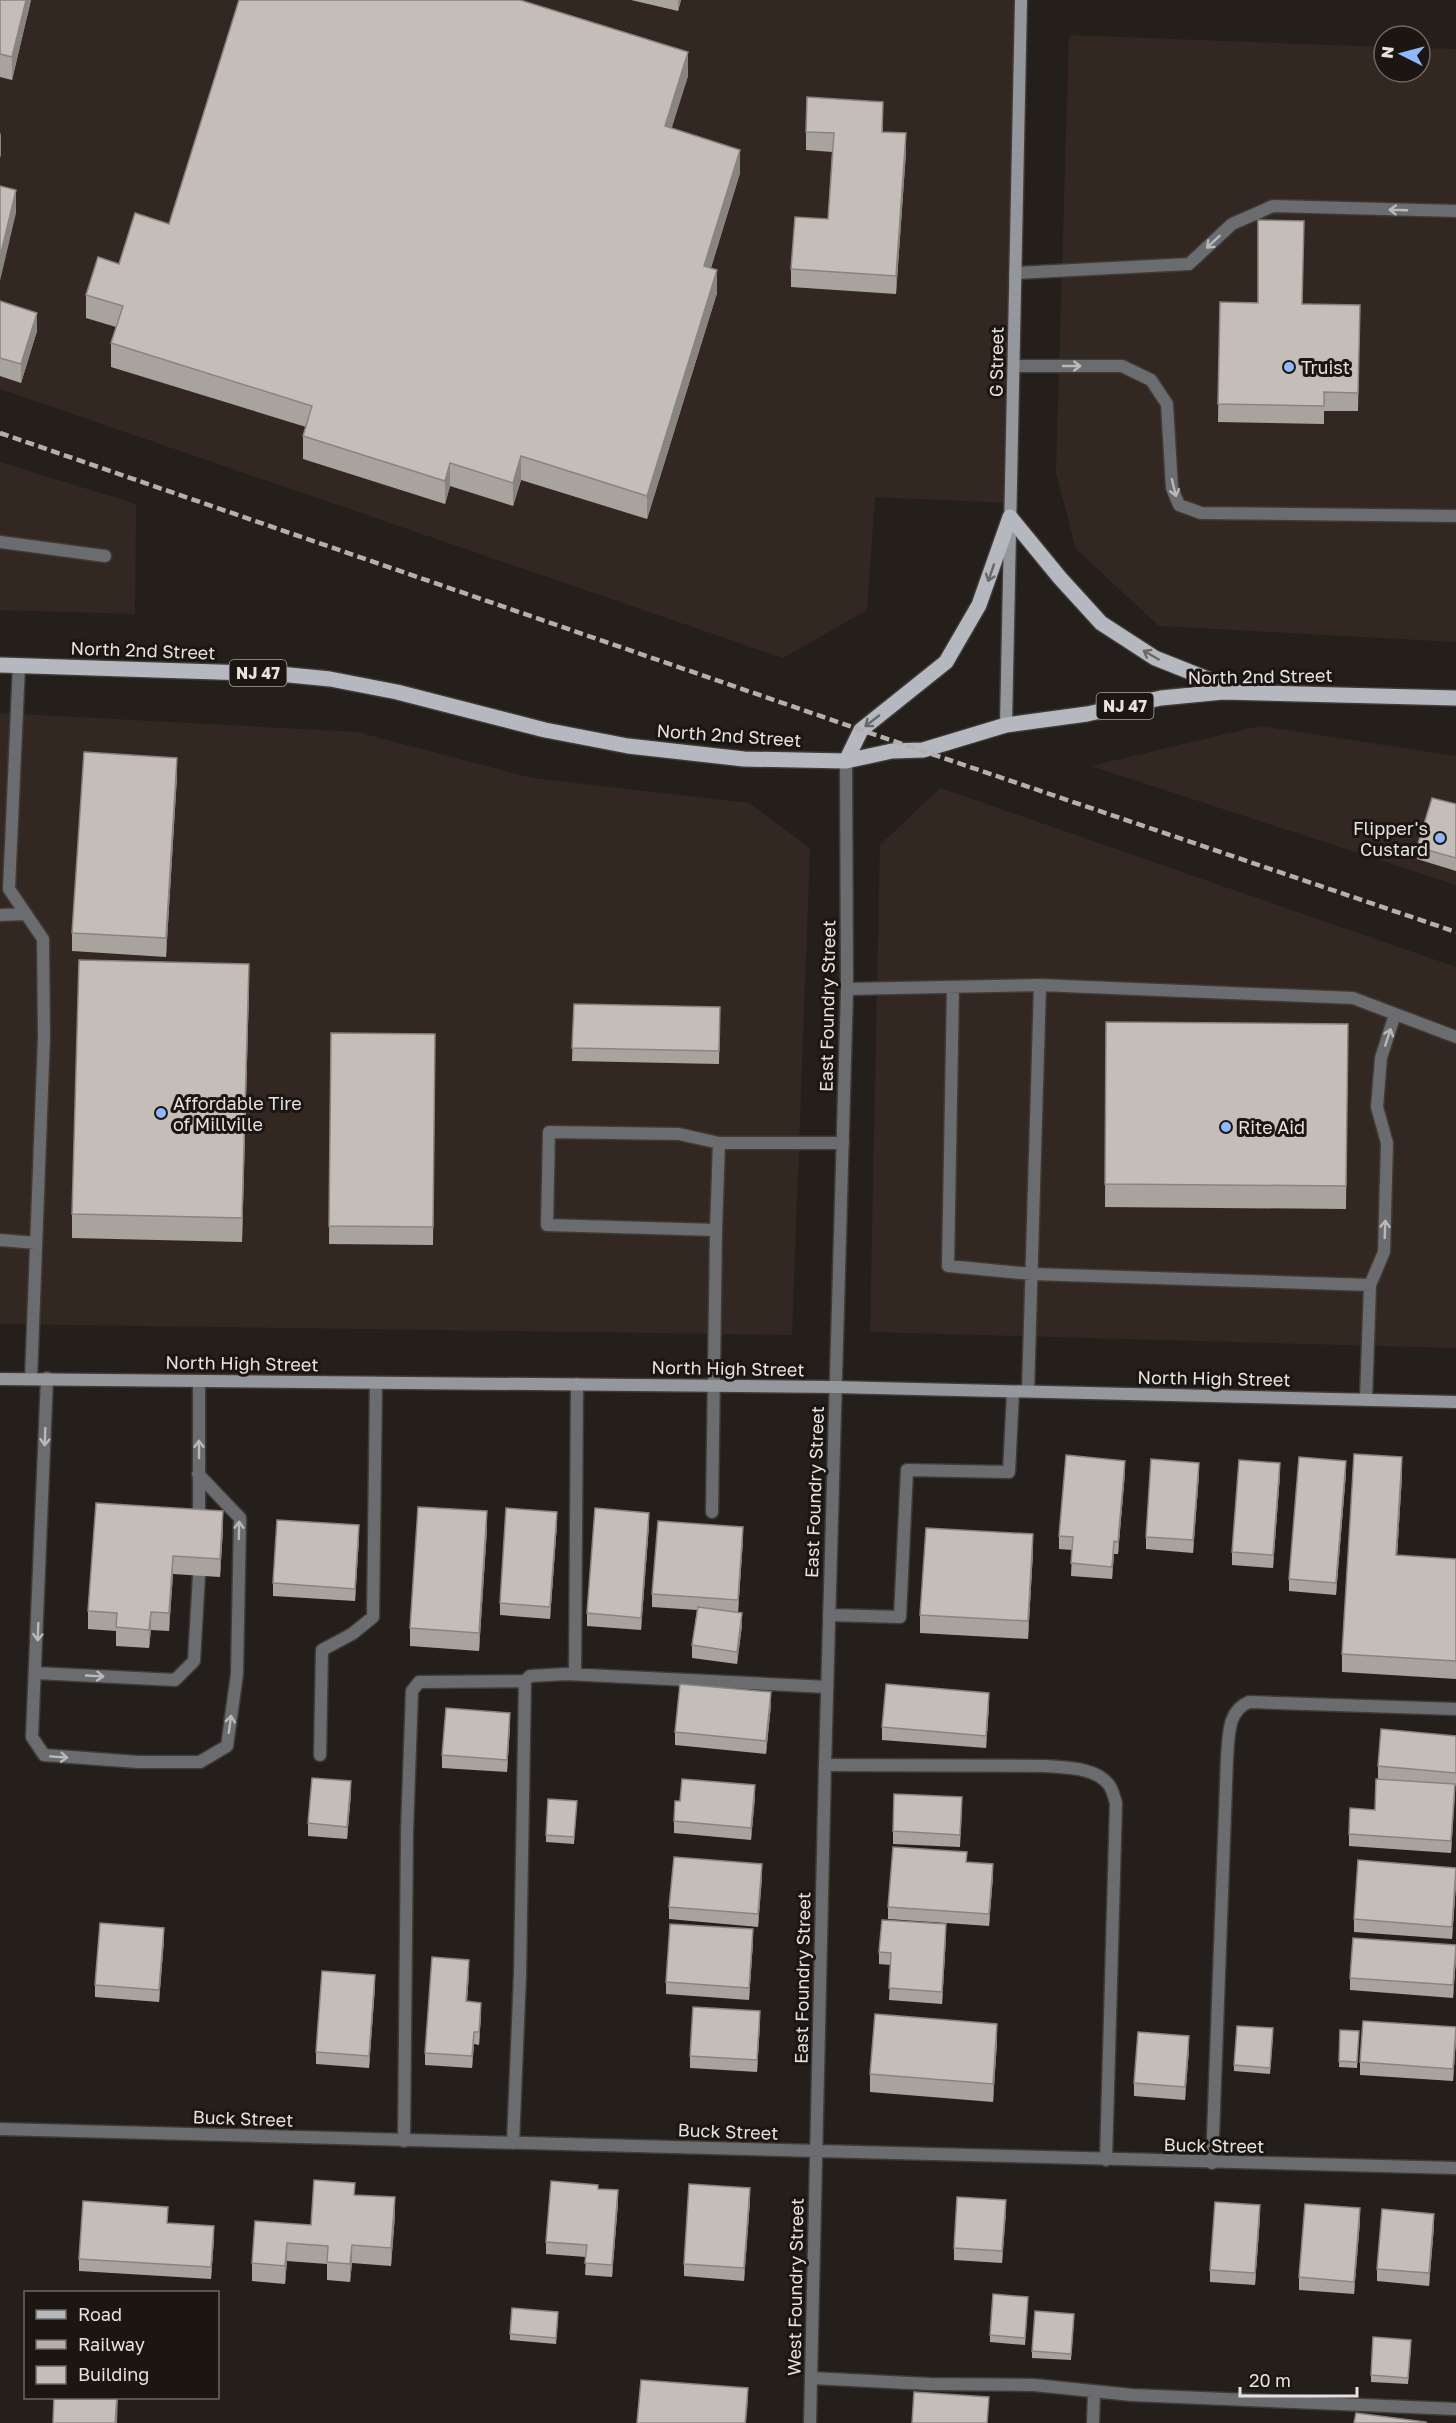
<svg xmlns="http://www.w3.org/2000/svg" width="1456" height="2423" viewBox="0 0 1456 2423" font-family="'Golos Text',sans-serif">
<rect width="100%" height="100%" fill="#251f1b"/>
<!-- built -->
<path fill="#332821" d="M0 0H1021L1010 503 875 497 867 610 783 658 0 389Z
M1069 35 1384 47V72H1420V48L1456 49V642L1159 626 1076 549 1056 473Z
M0 462 136 504 135 614 0 610Z
M0 713 357 732 532 778 749 803 810 848 792 1335 0 1324Z
M1260 726 1456 756V885L1091 766Z
M940 788 1456 967V1348L870 1332 880 845Z"/>
<g fill="none" stroke-linecap="round" stroke-linejoin="round">
<defs>
<path id="lane" d="M1015 273 1189 264 1232 224 1273 206 1456 211
M1014 366H1122L1151 380 1167 404 1172 488 1179 505 1201 513 1456 516
M0 542 105 556
M19 665 9 889 43 939 44 1037 31 1379
M0 915 26 914
M953 987 948 1266 1032 1274 1370 1285 1366 1400
M847 989 1040 985
M716 1230 719 1143
M0 1240 36 1243
M1370 1285 1384 1252 1387 1143 1377 1107 1381 1058 1395 1014
M47 1378 32 1737 44 1755 138 1762H200L227 1746 237 1674 240 1518 198 1474
M1028 1391 1040 985 1353 998 1456 1037
M712 1512 716 1230 547 1225 549 1132 679 1134 719 1143H843
M199 1524V1381
M829 1615 900 1617 907 1470 1009 1472 1013 1392
M36 1673 175 1680 194 1661 199 1575
M575 1674 577 1384
M320 1755 322 1650 352 1634 373 1617 376 1383
M825 1765 1046 1766C1066 1768 1096 1767 1109 1785 1113 1790 1114 1798 1116 1803L1106 2160
M404 2141 407 1831 412 1691 419 1682 525 1681
M513 2143 520 1974 525 1681 530 1676 566 1674 827 1687
M1212 2163 1227 1758C1229 1736 1227 1711 1249 1702L1456 1709
M811 2378 929 2384 1034 2385 1132 2395 1456 2409
M1093 2423 1094 2391"/>
<path id="street" d="M0 2129 1456 2168
M810 2423 825 1765 847 989 846 761"/>
<path id="secondary" d="M1006 725 1021 0
M0 1379 835 1387 1456 1402"/>
<path id="primary" d="M1010 517 1060 578 1101 623 1155 658 1233 689
M0 665 279 674 330 679 397 692 545 730 628 746 744 759 846 761 892 751 923 750 1006 725 1087 714 1161 698 1223 692 1456 698
M846 761 861 730 946 662 979 605 1010 517"/>
</defs>
<!-- lane casing -->
<use href="#lane" stroke="#403a37" stroke-width="15"/>
<!-- street casing -->
<use href="#street" stroke="#403a37" stroke-width="15"/>
<!-- secondary casing -->
<use href="#secondary" stroke="#403a37" stroke-width="15"/>
<!-- primary casing -->
<use href="#primary" stroke="#403a37" stroke-width="18"/>
<!-- lane -->
<use href="#lane" stroke="#6a6c6f" stroke-width="12"/>
<!-- street -->
<use href="#street" stroke="#6a6c6f" stroke-width="12"/>
<!-- secondary -->
<use href="#secondary" stroke="#94979c" stroke-width="12"/>
<!-- primary -->
<use href="#primary" stroke="#b5b9bf" stroke-width="15"/>
<!-- rail -->
<path stroke="#b5afad" stroke-width="4.5" stroke-dasharray="9 4.5" stroke-linecap="butt" d="M0 433 861 730 1456 932"/>
</g>
<!-- wall -->
<path fill="#a9a39e" d="M0 0H31L12 80 0 77Z
M631 0H681L678 11Z
M688 76 671 128 740 173 711 268 717 293 647 519 521 480 513 506 450 486 445 504 303 459V436L306 427 111 367V343L116 327 86 318V295L119 264 169 224Z
M883 120V132L906 152 896 294 791 287V269L828 219 832 152 806 150V132Z
M0 301 37 331 21 383 0 376Z
M1220 302 1360 305 1358 411H1324V424L1218 422Z
M177 776 166 957 72 951V933Z
M1456 804V871L1417 859V847Z
M249 988 242 1242 72 1238V1214Z
M574 1004 720 1007 719 1064 572 1061Z
M1106 1022 1348 1024 1346 1209 1105 1207Z
M331 1033 435 1034 433 1245 329 1244Z
M1125 1473 1118 1554H1114L1112 1579 1071 1576 1072 1550 1059 1549V1536Z
M1346 1473 1336 1595 1289 1591V1579Z
M1199 1475 1193 1553 1146 1549V1537Z
M1280 1475 1273 1568 1232 1565V1552Z
M1402 1476 1397 1556 1456 1559V1679L1342 1672V1654Z
M96 1503 223 1529 220 1577 173 1574 169 1631 151 1630 149 1648 116 1646V1631L88 1629V1611Z
M557 1524 550 1619 500 1615V1603Z
M649 1525 641 1630 587 1626V1613Z
M487 1529 479 1651 410 1646V1628Z
M359 1538 355 1601 273 1596V1583Z
M743 1540 738 1612 742 1625 737 1664 692 1658V1645L697 1610 652 1607V1594Z
M1033 1552 1028 1639 920 1633V1615Z
M771 1705 766 1754 675 1745V1732Z
M989 1706 986 1748 882 1740V1727Z
M510 1726 507 1772 442 1768V1755Z
M1456 1736V1786L1455 1785 1451 1853 1349 1846V1834L1375 1810 1378 1779V1766Z
M351 1794 347 1839 308 1836V1823Z
M755 1797 751 1840 674 1833V1821L680 1801Z
M577 1801 574 1844 546 1842V1835Z
M962 1809 960 1847 893 1844V1831Z
M1456 1868V1884L1452 1939 1354 1932V1919Z
M993 1876 989 1926 888 1919V1907Z
M762 1877 758 1927 669 1919V1907Z
M946 1937 942 2004 889 2000 891 1965 879 1964V1952Z
M164 1940 159 2002 95 1997V1985Z
M753 1942 749 2000 666 1994V1982Z
M1456 1958 1453 1998 1350 1990V1978Z
M469 1973 467 2002 481 2015 479 2045 474 2044 472 2068 425 2065V2053Z
M375 1987 369 2068 316 2064V2052Z
M760 2023 757 2072 690 2068V2056Z
M1340 2030 1359 2031 1357 2068 1339 2067Z
M1273 2035 1270 2074 1234 2071V2065Z
M1456 2039 1453 2081 1360 2075V2062Z
M997 2042 993 2102 870 2092V2074Z
M1189 2049 1185 2100 1134 2096V2083Z
M598 2189 618 2203 612 2277 585 2275 586 2257 546 2254V2242Z
M355 2195 395 2215 391 2266 352 2263 350 2282 327 2280V2264L287 2261 285 2284 252 2281V2263L311 2225Z
M750 2201 744 2281 684 2276V2264Z
M1006 2212 1002 2263 954 2260V2248Z
M1260 2217 1255 2285 1210 2282V2270Z
M1360 2221 1354 2294 1299 2290V2277Z
M168 2223 214 2238 211 2279 79 2271V2259Z
M1434 2226 1429 2286 1377 2281V2269Z
M1028 2303 1025 2345 990 2342V2335Z
M558 2319 556 2344 510 2340V2334Z
M1074 2320 1071 2360 1032 2358V2351Z
M1411 2347 1408 2384 1371 2382V2375Z"/>
<!-- shaded-wall -->
<path fill="#8a8481" d="M26 0H31L12 80V57Z
M678 0H681L678 11Z
M688 52V76L665 150V126Z
M1 132V155L0 158V135Z
M906 133V152L896 294V276Z
M740 150V173L704 290V266Z
M16 190V213L0 281V257Z
M717 270V293L647 519V496Z
M37 313V331L21 383V364Z
M521 456V480L513 506V483Z
M450 463V486L445 504V481Z
M177 758V776L166 957V938Z
M249 964V988L242 1242V1218Z
M1402 1457V1476L1396 1574V1555Z
M1125 1461V1473L1118 1554V1542Z
M1346 1461V1473L1336 1595V1583Z
M1199 1463V1475L1193 1553V1540Z
M1280 1463V1475L1273 1568V1555Z
M223 1511V1529L220 1577V1559Z
M487 1511V1529L479 1651V1633Z
M557 1512V1524L550 1619V1607Z
M649 1513V1525L641 1630V1618Z
M359 1525V1538L355 1601V1589Z
M743 1527V1540L738 1613V1600Z
M1033 1534V1552L1028 1639V1621Z
M1114 1541V1554L1112 1579V1567Z
M173 1556V1574L169 1631V1613Z
M151 1612V1630L149 1648V1630Z
M742 1613V1625L737 1664V1652Z
M771 1692V1705L766 1754V1741Z
M989 1693V1706L986 1748V1736Z
M510 1713V1726L507 1772V1760Z
M351 1781V1794L347 1839V1827Z
M1455 1784V1796L1451 1853V1841Z
M755 1785V1797L751 1840V1828Z
M762 1864V1877L758 1927V1914Z
M993 1864V1876L989 1926V1914Z
M1456 1872V1884L1452 1939V1927Z
M946 1924V1937L942 2004V1992Z
M164 1928V1940L159 2002V1990Z
M753 1929V1942L749 2000V1988Z
M1456 1945V1958L1453 1998V1985Z
M469 1960V1973L466 2014V2001Z
M375 1975V1987L369 2068V2056Z
M481 2003V2015L479 2045V2032Z
M760 2011V2023L757 2072V2060Z
M997 2024V2042L993 2102V2084Z
M1456 2027V2039L1453 2081V2069Z
M474 2032V2044L472 2068V2056Z
M1189 2036V2049L1185 2100V2087Z
M750 2188V2201L744 2281V2268Z
M618 2190V2203L612 2277V2265Z
M395 2197V2215L391 2266V2248Z
M1006 2200V2212L1002 2263V2251Z
M1260 2205V2217L1255 2285V2273Z
M1360 2208V2221L1354 2294V2282Z
M1434 2214V2226L1429 2286V2273Z
M214 2226V2238L211 2279V2267Z
M287 2243V2261L285 2284V2266Z
M352 2245V2263L350 2282V2264Z
M748 2388V2401L746 2423H745Z
M117 2397H118L117 2423H115Z"/>
<!-- building -->
<path fill="#c5bdb8" stroke="#8a8481" stroke-width="1.5" d="M0 0H26L12 57 0 54Z
M239 0H520L688 52 665 126 740 150 704 266 717 270 647 496 521 456 513 483 450 463 445 481 303 436 312 406 111 343 123 306 86 295 98 257 119 264 135 213 169 224Z
M807 97 883 102 882 132 906 133 896 276 791 269 795 217 828 219 834 133 806 132Z
M0 186 16 190 0 257Z
M1258 220 1304 221 1302 304 1360 305 1358 393 1324 392V406L1218 404 1220 302 1258 303Z
M0 301 37 313 21 364 0 358Z
M84 752 177 758 166 938 72 933Z
M1432 798 1456 804V858L1417 847Z
M79 960 249 964 242 1218 72 1214Z
M574 1004 720 1007 719 1051 572 1048Z
M1106 1022 1348 1024 1346 1186 1105 1184Z
M331 1033 435 1034 433 1227 329 1226Z
M1354 1454 1402 1457 1396 1555 1456 1559V1661L1342 1654Z
M1066 1455 1125 1461 1118 1542 1114 1541 1112 1567 1071 1563 1073 1537 1059 1536Z
M1299 1457 1346 1461 1336 1583 1289 1579Z
M1151 1459 1199 1463 1193 1540 1146 1537Z
M1239 1460 1280 1463 1273 1555 1232 1552Z
M96 1503 223 1511 220 1559 173 1556 169 1613 151 1612 149 1630 116 1627 117 1613 88 1611Z
M418 1507 487 1511 479 1633 410 1628Z
M506 1508 557 1512 550 1607 500 1603Z
M595 1508 649 1513 641 1618 587 1613Z
M277 1520 359 1525 355 1589 273 1583Z
M658 1521 743 1527 738 1600 652 1594Z
M926 1528 1033 1534 1028 1621 920 1615Z
M698 1607 742 1613 737 1652 692 1645Z
M680 1684 771 1692 766 1741 675 1732Z
M886 1684 989 1693 986 1736 882 1727Z
M446 1708 510 1713 507 1760 442 1755Z
M1381 1729 1456 1736V1773L1378 1766Z
M312 1778 351 1781 347 1827 308 1823Z
M682 1779 755 1785 751 1828 674 1821 675 1801H680Z
M1376 1779 1455 1784 1451 1841 1349 1834 1350 1808 1375 1810Z
M894 1794 962 1797 960 1835 893 1831Z
M548 1799 577 1801 574 1837 546 1835Z
M893 1847 967 1852 966 1862 993 1864 989 1914 888 1907Z
M674 1857 762 1864 758 1914 669 1907Z
M1358 1860 1456 1868 1452 1927 1354 1919Z
M882 1920 946 1924 942 1992 889 1988 891 1953 879 1952Z
M100 1923 164 1928 159 1990 95 1985Z
M670 1924 753 1929 749 1988 666 1982Z
M1353 1938 1456 1945 1453 1985 1350 1978Z
M432 1957 469 1960 466 2001 481 2003 479 2032H474L472 2056 425 2053Z
M322 1971 375 1975 369 2056 316 2052Z
M693 2007 760 2011 757 2060 690 2056Z
M875 2014 997 2024 993 2084 870 2074Z
M1363 2021 1456 2027 1453 2069 1360 2062Z
M1237 2026 1273 2028 1270 2068 1234 2065Z
M1340 2030 1359 2031 1357 2062 1339 2061Z
M1138 2032 1189 2036 1185 2087 1134 2083Z
M314 2180 355 2183 354 2195 395 2197 391 2248 352 2245 350 2264 327 2262 328 2246 287 2243 285 2266 252 2263 255 2221 311 2225Z
M551 2181 598 2185V2189L618 2190 612 2265 585 2263 587 2245 546 2242Z
M689 2184 750 2188 744 2268 684 2264Z
M957 2197 1006 2200 1002 2251 954 2248Z
M83 2201 168 2207 167 2223 214 2226 211 2267 79 2259Z
M1215 2202 1260 2205 1255 2273 1210 2270Z
M1305 2204 1360 2208 1354 2282 1299 2277Z
M1382 2209 1434 2214 1429 2273 1377 2269Z
M993 2294 1028 2297 1025 2338 990 2335Z
M512 2308 558 2312 556 2338 510 2334Z
M1035 2311 1074 2314 1071 2354 1032 2351Z
M1373 2337 1411 2340 1408 2378 1371 2375Z
M641 2380 748 2388 745 2423H637Z
M914 2392 989 2397 987 2423H912Z
M54 2397H117L115 2423H53Z
M1356 2413 1426 2422 1425 2423H1354Z"/>
<!-- one-way arrows -->
<defs><path id="oneway-shaft" d="M-6 0H5M1.5-3L5.5 0L1.5 3" fill="none" stroke-width="1.6" stroke-linecap="round" stroke-linejoin="round" transform="scale(1.5)"/></defs>
<g stroke="#bbb9b8">
<use href="#oneway-shaft" transform="translate(1398 210) rotate(-178)"/>
<use href="#oneway-shaft" transform="translate(1213 242) rotate(137)"/>
<use href="#oneway-shaft" transform="translate(1072 366)"/>
<use href="#oneway-shaft" transform="translate(1174 488) rotate(76)"/>
<use href="#oneway-shaft" transform="translate(1388 1037) rotate(-72)"/>
<use href="#oneway-shaft" transform="translate(1385 1229) rotate(-88)"/>
<use href="#oneway-shaft" transform="translate(45 1437) rotate(92)"/>
<use href="#oneway-shaft" transform="translate(199 1449) rotate(-90)"/>
<use href="#oneway-shaft" transform="translate(239 1530) rotate(-89)"/>
<use href="#oneway-shaft" transform="translate(38 1632) rotate(92)"/>
<use href="#oneway-shaft" transform="translate(95 1676) rotate(3)"/>
<use href="#oneway-shaft" transform="translate(230 1724) rotate(-82)"/>
<use href="#oneway-shaft" transform="translate(59 1757) rotate(4)"/>
</g>
<g stroke="#686868">
<use href="#oneway-shaft" transform="translate(991 573) rotate(109)"/>
<use href="#oneway-shaft" transform="translate(1151 655) rotate(-150)"/>
<use href="#oneway-shaft" transform="translate(872 721) rotate(142)"/>
</g>
<!-- markers -->
<g fill="#90b8fd" stroke="#1c1612" stroke-width="2">
<circle cx="1289" cy="367" r="6"/>
<circle cx="1440" cy="838" r="6"/>
<circle cx="161" cy="1113" r="6"/>
<circle cx="1226" cy="1127" r="6"/>
</g>
<g text-anchor="middle" dominant-baseline="central" stroke-width="6" stroke-linejoin="round" paint-order="stroke">
<!-- shield labels -->
<g fill="#1c1612" stroke="#aaa5a2" stroke-width="1.5">
<rect x="229.5" y="660" width="57" height="26" rx="4.5"/>
<rect x="1096.5" y="693" width="57" height="26" rx="4.5"/>
</g>
<g font-size="16" font-weight="bold" fill="#e7e2e0">
<text x="258" y="673">NJ 47</text>
<text x="1125" y="706">NJ 47</text>
</g>
<!-- street labels -->
<g font-size="18" fill="#e7e2e0" stroke="#1c1612">
<text transform="translate(996 362) rotate(-89)">G Street</text>
<text transform="translate(143 650) rotate(2)">North 2nd Street</text>
<text transform="translate(1260 676) rotate(-1)">North 2nd Street</text>
<text transform="translate(729 735) rotate(4)">North 2nd Street</text>
<text transform="translate(827 1006) rotate(-89)">East Foundry Street</text>
<text transform="translate(242 1363) rotate(1)">North High Street</text>
<text transform="translate(728 1368) rotate(1)">North High Street</text>
<text transform="translate(1214 1378) rotate(1)">North High Street</text>
<text transform="translate(814 1492) rotate(-88)">East Foundry Street</text>
<text transform="translate(802 1978) rotate(-89)">East Foundry Street</text>
<text transform="translate(243 2118) rotate(2)">Buck Street</text>
<text transform="translate(728 2131) rotate(2)">Buck Street</text>
<text transform="translate(1214 2145) rotate(1)">Buck Street</text>
<text transform="translate(795 2287) rotate(-89)">West Foundry Street</text>
</g>
<!-- poi labels -->
<g font-size="18" fill="#e7e2e0" stroke="#1c1612" text-anchor="start">
<text x="1301" y="367">Truist</text>
<text x="1428" y="828" text-anchor="end">Flipper's<tspan x="1428" dy="21">Custard</tspan></text>
<text x="173" y="1103">Affordable Tire<tspan x="173" dy="21">of Millville</tspan></text>
<text x="1238" y="1127">Rite Aid</text>
</g>
</g>
<!-- legend -->
<rect x="24" y="2291" width="195" height="108" fill="#1c1612" stroke="#6d6864" stroke-width="1.5"/>
<rect x="36" y="2310" width="30" height="9" fill="#b5b9bf" stroke="#6d6864" stroke-width="1.5"/>
<text x="78" y="2321" font-size="18" fill="#e7e2e0">Road</text>
<rect x="36" y="2340" width="30" height="9" fill="#b5afad" stroke="#6d6864" stroke-width="1.5"/>
<text x="78" y="2351" font-size="18" fill="#e7e2e0">Railway</text>
<rect x="36" y="2366" width="30" height="18" fill="#c5bdb8" stroke="#6d6864" stroke-width="1.5"/>
<text x="78" y="2381" font-size="18" fill="#e7e2e0">Building</text>
<!-- north arrow -->
<g transform="translate(1402 54) rotate(276)"><circle r="28" fill="#1c1612" stroke="#6d6864" stroke-width="1.5"/>
<path d="M0-4.5L10 22L0 15L-10 22Z" fill="#90b8fd"/>
<text y="-9" font-size="16" font-weight="bold" text-anchor="middle" fill="#e7e2e0">N</text>
</g>
<!-- scale -->
<path d="M1240 2387v9h117v-9" fill="none" stroke="#e7e2e0" stroke-width="3"/>
<text x="1249" y="2387" font-size="18" fill="#e7e2e0" stroke="#1c1612" stroke-width="4.5" paint-order="stroke">20 m</text>
</svg>
